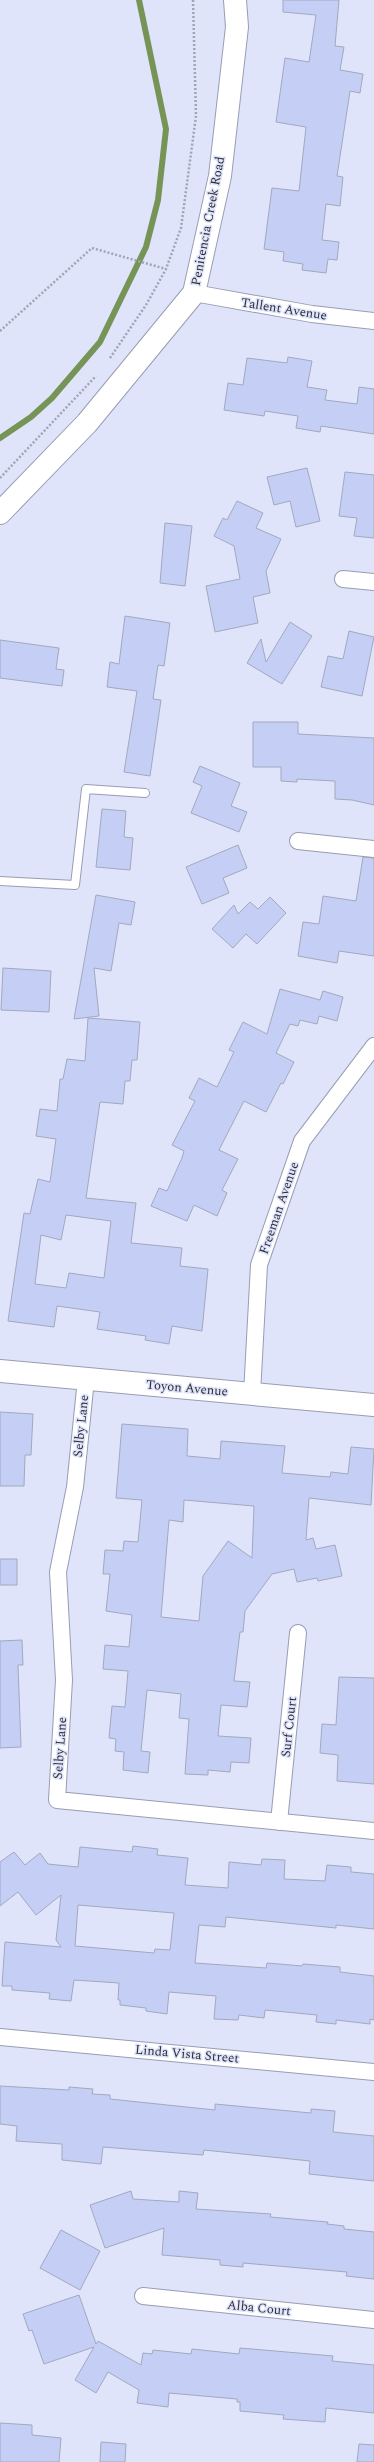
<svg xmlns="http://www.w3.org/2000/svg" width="374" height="2462" viewBox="0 0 374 2462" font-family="Spectral,serif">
<rect width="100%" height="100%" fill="#dfe4fb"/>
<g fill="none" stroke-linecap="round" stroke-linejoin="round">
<!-- stream -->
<path stroke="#769456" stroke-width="6" d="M0 438 31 417 52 398 100 342 146 247 158 200 166 129 139 0"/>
</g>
<!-- building -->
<path fill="#c5cff6" stroke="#a2a8bd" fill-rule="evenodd" d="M283 0H339L335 46 344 47 340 70 363 74 360 93 350 91 337 176 343 177 340 206 326 204 322 240 339 242 337 260 328 259 326 273 302 270 303 264 283 261 284 252 264 249 272 188 299 191 306 127 276 122 285 58 309 62 316 15 283 12Z
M288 357 312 361 307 387 327 390 325 400 357 404 359 387 374 389V434L321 426 320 432 296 428 298 416 265 411 264 416 224 410 228 383 243 385 247 358 287 363Z
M307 468 320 521 296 527 290 501 274 505 267 477Z
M345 472 374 475V538L354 536 357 518 339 516Z
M237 501 263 513 256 528 281 539 266 571 270 593 253 597 258 623 215 632 206 586 240 579 234 546 214 536 223 518 227 520Z
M165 523 192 526 185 586 160 583Z
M125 616 170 623 164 666 158 665 153 699 161 700 150 776 124 772 137 691 107 687 110 662 119 664Z
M290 622 312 636 282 684 247 663 261 639 266 662Z
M349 631 374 637 362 696 321 687 328 656 343 659Z
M0 640 59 648 56 669 64 670 62 686 0 678Z
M253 722H298V734L374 738V805L352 800 335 799V781L297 779V782L281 781V767H253Z
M200 766 240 783 231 806 247 812 239 832 191 813 202 786 193 782Z
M102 809 126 811 124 837 133 838 130 870 96 867Z
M238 845 247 868 223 878 229 893 202 904 186 867Z
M363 857 374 858V956L339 951 337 963 298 956 303 922 319 924 323 896 356 901Z
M96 895 135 902 131 925 119 923 111 971 94 968 99 1016 74 1019Z
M270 897 286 913 257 944 246 934 233 948 212 929 234 905 238 914 250 902 258 909Z
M3 968 51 971 49 1012 1 1010Z
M280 989 320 1000 323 991 343 997 337 1021 319 1016 317 1024 300 1020 298 1026 290 1024 276 1053 294 1062 283 1084 281 1083 266 1112 244 1101 219 1150 238 1159 222 1190 227 1193 217 1216 194 1205 187 1221 151 1206 159 1188 167 1191 182 1158 184 1151 172 1145 195 1101 189 1098 199 1078 217 1087 234 1052 229 1050 243 1022 267 1034Z
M88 1018 140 1022 137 1060H132L130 1081H125L123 1104 100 1102 86 1198 136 1203 131 1243 182 1248 180 1266 208 1269 202 1331 172 1326 169 1344 145 1340 146 1336 97 1329 100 1312 57 1306 54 1327 8 1321 24 1213 30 1214 38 1179 50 1182 56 1139 36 1136 40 1109 57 1111 60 1079H63L67 1059 85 1061ZM66 1215 111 1221 104 1278 69 1273 66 1288 35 1284 41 1235 61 1240Z
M0 1412 33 1414 31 1455H25L24 1486H0Z
M122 1424 188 1429 187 1456 220 1459 221 1441 285 1446 282 1473 330 1477 331 1472 348 1474 351 1447 374 1449 371 1505 309 1498 306 1540 313 1538 316 1549 335 1545 342 1576 318 1581 317 1578 297 1582 294 1569 272 1574 245 1611 243 1632H240L234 1681 250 1682 247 1707 221 1705 218 1736 251 1738 249 1763 231 1762 230 1772 208 1770V1775L185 1774 189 1719 179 1718 181 1694 147 1690 141 1751 150 1752 148 1773 123 1770 124 1752 115 1751 116 1739 109 1738 112 1706 125 1707 128 1671 103 1669 105 1645 129 1647 132 1615 106 1611 110 1574H103L105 1550 123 1551 124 1541 138 1542 142 1500 116 1498ZM184 1500 254 1506 252 1558 228 1541 203 1576 199 1621 161 1617 169 1520 183 1522Z
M0 1559H17V1585H0Z
M22 1640 23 1665H18L21 1747 0 1748V1641Z
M339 1677 374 1678V1784L337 1781 338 1755 320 1753 322 1724 336 1725Z
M133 1846 158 1849 157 1855 188 1858 185 1885 228 1888 229 1862 261 1865 262 1859 285 1860 284 1879 325 1881 327 1865 351 1867V1872L374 1874V1929L336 1925V1928L226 1917 225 1927 199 1925 195 1963 266 1968 267 1963 302 1966 303 1964 340 1967V1972L374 1976V2020L370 2019V2024L336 2020V2024L316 2022 317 2015 265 2010 264 2018 239 2015 238 2020 214 2019 216 1996 169 1992 167 2014 146 2011V2008L120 2005V2000H118L119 1983 74 1980 71 2001 49 1999 50 1993 12 1990V1986H2L5 1942 61 1947 56 1940 61 1895 36 1915 18 1892 0 1906V1862L14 1852 25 1865 40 1853 48 1864 78 1867 80 1847 132 1852ZM78 1905 174 1913 170 1950 155 1949 154 1953 75 1946Z
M0 2086 69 2090V2087L93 2089 92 2094 110 2095V2099L215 2110V2104L311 2113V2109L335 2111 333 2132 374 2136V2181L309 2174 310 2161 204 2150 203 2155 103 2147 101 2164 62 2160V2144L16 2141 17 2126 0 2124Z
M131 2191 133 2199 179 2202V2191L198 2193 196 2209 271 2214 270 2217 328 2222 327 2224 344 2226V2229L374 2232V2279L346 2276 347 2272 243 2263V2267L220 2265V2260L162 2255 164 2228 105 2248 90 2205Z
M61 2230 100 2251 80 2290 40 2268Z
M79 2295 96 2344 98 2341 141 2365 143 2353 152 2354 153 2350 191 2354 192 2349 239 2354 240 2348 333 2356 332 2361 374 2365V2413L326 2408 325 2422 283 2419 284 2415 240 2411V2402H237V2399L169 2393 168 2407 137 2403 139 2390 108 2372 96 2393 75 2380 94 2347 44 2364 32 2330 29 2331 23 2314Z
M0 2423 32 2425V2435L61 2438 59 2462H0Z
M101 2442 126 2444 125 2462H100Z
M359 2444 374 2445V2462H357Z"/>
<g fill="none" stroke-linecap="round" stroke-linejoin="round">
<defs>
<path id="lane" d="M0 881 75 885 86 789 145 793"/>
<path id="street" d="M194 293 312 314 374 321
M343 579 374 582
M298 841 374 849
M86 1379 75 1487 58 1572 64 1680 57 1800 374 1831
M252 1394 259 1265 302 1141 374 1046
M279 1822 298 1633
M0 2037 374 2072
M143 2296 374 2320"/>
<path id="secondary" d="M0 513 87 423 194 293 220 176 237 27 235 0
M0 1371 374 1405"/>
</defs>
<!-- lane casing -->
<use href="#lane" stroke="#989db2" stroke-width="10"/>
<!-- street casing -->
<use href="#street" stroke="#989db2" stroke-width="18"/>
<!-- secondary casing -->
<use href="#secondary" stroke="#989db2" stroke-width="24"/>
<!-- path -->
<path stroke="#a0a4b5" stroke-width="2.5" stroke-dasharray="2 2" stroke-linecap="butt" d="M0 331 92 248 166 269
M110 358 146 305 166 269 181 228 196 116 193 0
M0 478 96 376"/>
<!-- lane -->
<use href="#lane" stroke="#fff" stroke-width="8"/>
<!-- street -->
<use href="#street" stroke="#fff" stroke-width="16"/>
<!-- secondary -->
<use href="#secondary" stroke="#fff" stroke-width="22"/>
</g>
<g text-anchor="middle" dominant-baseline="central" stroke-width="3" stroke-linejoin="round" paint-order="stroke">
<!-- street labels -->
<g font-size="13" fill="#2d2f37" stroke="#dfe4fb">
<text transform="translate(208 221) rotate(-79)">Penitencia Creek Road</text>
<text transform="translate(284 309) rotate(9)">Tallent Avenue</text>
<text transform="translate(279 1208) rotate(-71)">Freeman Avenue</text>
<text transform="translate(187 1388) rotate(5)">Toyon Avenue</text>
<text transform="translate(81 1426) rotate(-84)">Selby Lane</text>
<text transform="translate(289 1727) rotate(-84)">Surf Court</text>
<text transform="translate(60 1748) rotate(-86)">Selby Lane</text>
<text transform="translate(187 2054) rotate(5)">Linda Vista Street</text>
<text transform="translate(259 2308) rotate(6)">Alba Court</text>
</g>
</g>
</svg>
